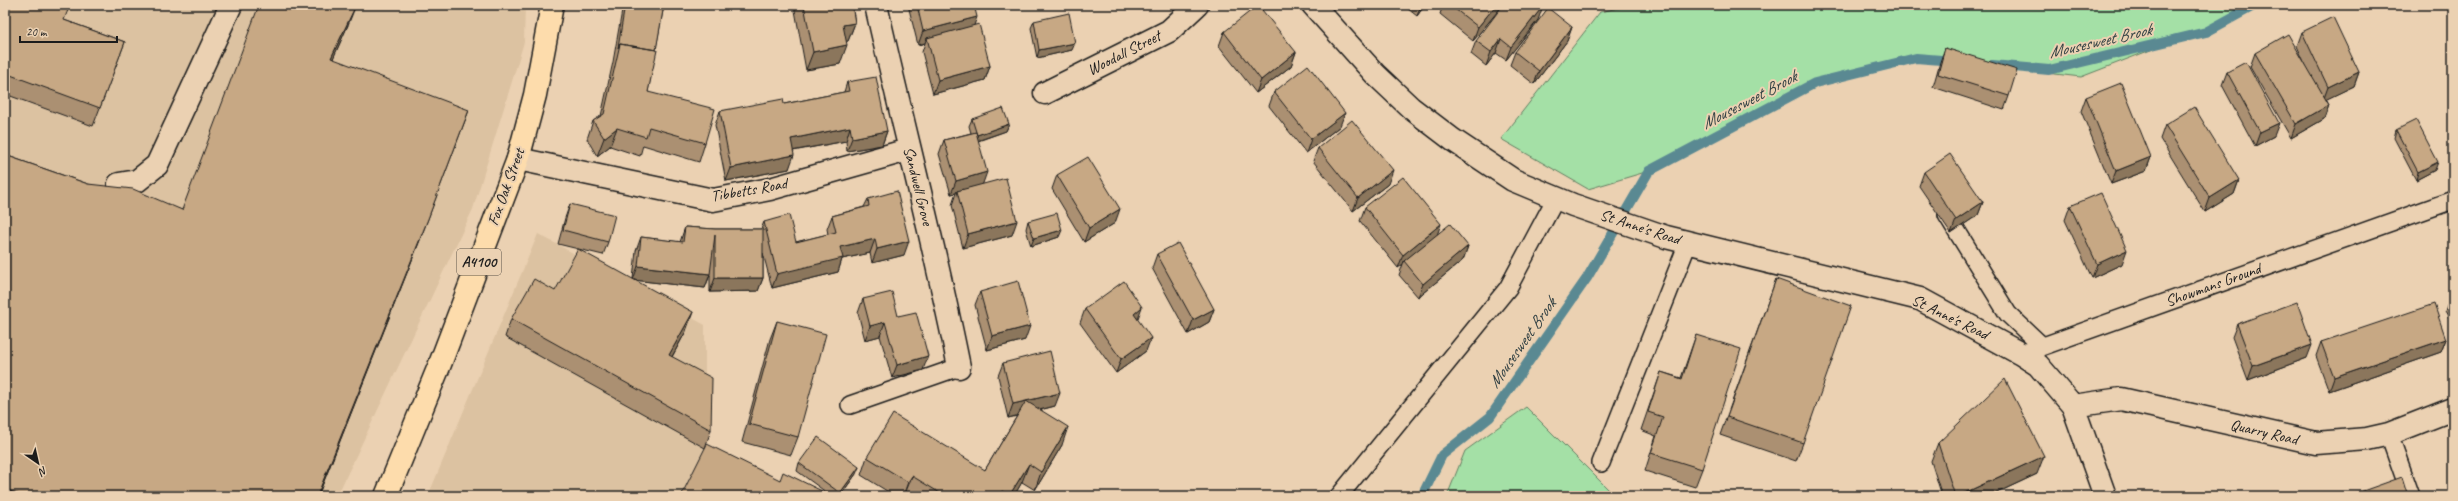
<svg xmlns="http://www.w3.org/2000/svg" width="2458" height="501" viewBox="0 0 2458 501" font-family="Caveat,sans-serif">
<rect width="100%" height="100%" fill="#ebd1b2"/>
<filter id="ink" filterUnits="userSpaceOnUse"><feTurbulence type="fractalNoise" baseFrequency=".025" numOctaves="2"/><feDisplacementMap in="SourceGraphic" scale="8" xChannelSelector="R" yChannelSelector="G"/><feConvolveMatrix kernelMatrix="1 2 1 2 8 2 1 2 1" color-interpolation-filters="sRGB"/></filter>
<g filter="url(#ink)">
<!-- built -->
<path fill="#dcc2a1" d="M5 5H525L524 42 473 209 337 496H5Z
M538 234 705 325V448L788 496H428Z"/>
<!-- green -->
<path fill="#a4e0a6" stroke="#607e61" d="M1632 5H2267L2081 77 1916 58 1815 83 1649 171 1588 189 1501 139 1600 12Z
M1526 407 1615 496H1447L1465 451Z"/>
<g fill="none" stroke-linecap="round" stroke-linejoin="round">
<!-- stream -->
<path stroke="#5a8992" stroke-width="10" d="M1992 65 2049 70 2206 32 2255 5
M1422 496 1442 455 1490 417 1587 278 1649 171 1815 83 1916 58 1954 61"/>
<defs>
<path id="service" d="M1947 215 2008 314 2042 346
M2021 354 2453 200
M850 405 959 367
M2389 434 2411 496
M1601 463 1688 243
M1339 496 1508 288 1556 198"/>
<path id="minor" d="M876 5C903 126 935 246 959 367
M1045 93 1169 31 1197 5
M518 159 713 200 770 189 908 150
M119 184 137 181 157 165 231 5"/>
<path id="tertiary" d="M1313 5 1375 74 1411 108 1453 140 1513 180 1573 205 1666 237 1920 299 2021 354 2038 365 2073 406 2105 496
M2073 406 2121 399 2316 443 2367 439 2389 434 2453 409"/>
<path id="primary" d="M386 496 440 364 518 159 535 95 552 5"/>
</defs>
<!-- service casing -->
<use href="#service" stroke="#1c1c1c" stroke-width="20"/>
<!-- minor casing -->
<use href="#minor" stroke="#1c1c1c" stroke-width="25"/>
<!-- tertiary casing -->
<use href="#tertiary" stroke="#1c1c1c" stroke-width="25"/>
<!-- primary casing -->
<use href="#primary" stroke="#1c1c1c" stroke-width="25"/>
<!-- service -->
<use href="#service" stroke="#ebd1b2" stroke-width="17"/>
<!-- minor -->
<use href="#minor" stroke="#ebd1b2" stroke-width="22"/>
<!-- tertiary -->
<use href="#tertiary" stroke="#ebd1b2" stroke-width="22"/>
<!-- primary -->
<use href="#primary" stroke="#fddcac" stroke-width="22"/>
</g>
<!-- wall -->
<path fill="#ab9072" stroke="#1c1c1c" d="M5 5 64 20 125 42 93 126 5 94Z
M623 5H664L648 92 705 143 699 162 643 145 640 156 610 146 597 156 587 139 593 121 601 116 613 62Z
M794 5H852L855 23 848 41H846L840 64 806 70Z
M908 5H974V25L990 66 985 80 933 94 922 52 925 43 918 45Z
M1403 5H1425L1417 16Z
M1443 5H1503L1473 41 1440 14Z
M1538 20 1506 60 1496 53 1486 66 1471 54 1476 41Z
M1034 21 1072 50 1037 58 1031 28Z
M348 25 333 58 420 240 318 496H5V155L88 184 182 210Z
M1572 27 1567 41 1534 84 1510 65 1515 52Z
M1224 32 1296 52 1291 66 1256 93 1219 46Z
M2302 32 2359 72 2354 86 2326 99 2329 105 2324 119 2291 138 2250 67 2255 53 2306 66 2297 46Z
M1945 48 2009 96 2004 110 1933 87 1940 62Z
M2227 72 2274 136 2255 146 2222 85Z
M847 82 887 131 882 145 847 151 846 141 793 151 789 169 726 181 715 125 720 111 784 104 844 92Z
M1274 92 1340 126 1306 153 1269 106Z
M2086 97 2151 157 2146 171 2111 184 2081 111Z
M972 119 1009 124 1006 131 978 141 982 184 1012 235 963 248 952 205 956 193 951 194 939 154 944 140 971 133 969 126Z
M2165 125 2239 180 2234 194 2205 212 2160 139Z
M2396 130 2435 170 2416 180 2394 138Z
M1318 148 1388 184 1353 211 1313 161Z
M1924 172 1983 202 1978 215 1951 233 1919 186Z
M1057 175 1115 223 1084 242 1052 189Z
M868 199 904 255 872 263 870 253 842 259 838 272 772 288 763 253V278L758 291 710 292V275L705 288 634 280 686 331 672 357 711 430 705 448 505 337 511 319 555 291 633 279 636 251 641 237 680 242 685 227 715 229H761L764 222 796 242 828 234 827 229 832 216 864 207Z
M570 204 608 242 603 255 558 244 565 218Z
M2070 206 2122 264 2092 278 2065 220Z
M1365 207 1468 246 1463 260 1418 297 1399 275 1403 264 1398 268 1360 221Z
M1028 221 1059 237 1031 246 1026 229Z
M1157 254 1214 309 1209 322 1188 334 1152 268Z
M1776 279 1803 443 1796 461 1720 435Z
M980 292 1025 340 987 350 975 305Z
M2453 295V324L2445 311 2450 297Z
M863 299 898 316 923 370 892 378 880 336 865 340 858 313Z
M1085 309 1138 320 1146 351 1116 373 1080 323Z
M777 321 798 437 791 455 742 442 770 339Z
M2237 324 2307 358 2248 380 2232 337Z
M1696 335 1702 469 1695 487 1645 471 1656 436 1641 430 1661 372 1681 378Z
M2446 339 2441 352 2329 391 2316 356 2321 342Z
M1003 363 1055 406 1040 410 1062 445 1035 490 1022 482 1014 496H909L905 494 904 496H895L861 475 867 457 985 470 1017 416 1008 418 998 376Z
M1938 443 2037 474 1990 496H1942L1931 461Z
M799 463 856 474 840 496H681L780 480 830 495 797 471Z"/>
<!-- shaded-wall -->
<path fill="#8b765c" stroke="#1c1c1c" d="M356 5 348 25 324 79 331 58Z
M1421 5H1425L1417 16Z
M1496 5H1503L1473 41 1478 27Z
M1543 6 1538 20 1506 60 1511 47Z
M977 17 972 31 927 38 925 43 918 45 923 31Z
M855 23 848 41 836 43 843 25Z
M1572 27 1567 41 1534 84 1539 71Z
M1501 39 1496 53 1486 66 1491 52Z
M1075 43 1072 50 1037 58 1039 50Z
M847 45 840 64 806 70 813 52Z
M1296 52 1291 66 1256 93 1261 80Z
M990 66 985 80 933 94 938 80Z
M2359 72 2354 86 2323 101 2328 87Z
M2329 105 2324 119 2291 138 2296 124Z
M469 110 420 240 318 496H317Z
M1345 113 1340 126 1306 153 1311 139Z
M2279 123 2274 136 2255 146 2260 132Z
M1009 124 1006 131 974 142 977 135Z
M850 127 846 141 786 152 791 139Z
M617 128 610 146 597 156 604 138Z
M887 131 882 145 847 151 852 138Z
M794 155 789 169 726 181 731 168Z
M2151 157 2146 171 2111 184 2116 171Z
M2438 162 2435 170 2416 180 2418 172Z
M1393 170 1388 184 1353 211 1358 198Z
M987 172 982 186 957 191 956 193 951 194 956 181Z
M2239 180 2234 194 2205 212 2210 198Z
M1983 202 1978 215 1951 233 1956 220Z
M1120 209 1115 223 1084 242 1089 228Z
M1017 221 1012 235 963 248 968 234Z
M1441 224 1436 238 1404 261 1403 264 1398 268 1403 255Z
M1062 230 1059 237 1031 246 1034 238Z
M875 239 870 253 842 259 838 272 772 288 777 274 840 247Z
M909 241 904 255 872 263 877 249Z
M1468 246 1463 260 1418 297 1423 284Z
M2127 250 2122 264 2092 278 2097 264Z
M638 266 710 274 705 288 633 280Z
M715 278H763L758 291 710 292Z
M1142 307 1137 321 1134 314Z
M1214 309 1209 322 1188 334 1193 320Z
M693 312 686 331 663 373 669 355Z
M885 322 880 336 865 340 870 326Z
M1030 326 1025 340 987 350 992 336Z
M1151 338 1146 351 1116 373 1121 359Z
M2446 339 2441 352 2329 391 2334 377Z
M2312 345 2307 358 2248 380 2253 366Z
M928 356 923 370 892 378 897 365Z
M1060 393 1055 406 1008 418 1013 404Z
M1068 427 1062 445 1035 490 1041 472Z
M2044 456 2037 474 1990 496H1958Z
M1029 464 1022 482 1014 496H1009Z
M859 467 856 474 840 496H839L840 493Z
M912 476 905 494 904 496H903L908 482Z"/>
<!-- building -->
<path fill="#c7a884" stroke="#1c1c1c" d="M5 5H70L64 20 125 42 100 108 5 73Z
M259 5H356L331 58 469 110 428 219 317 496H23L5 489V155L88 184 133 189 182 210Z
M625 5H664L656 50 620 44 618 48Z
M804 5H852L855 23 843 25 847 45 813 52Z
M917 5H974L977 17 923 31Z
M1258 5 1296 52 1261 80 1224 32Z
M1450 5H1496L1478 27Z
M1503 5H1541L1543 6 1511 47 1501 39 1491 52 1476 41Z
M1548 8 1572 27 1539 71 1515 52Z
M1069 13 1075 43 1039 50 1034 21Z
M2333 17 2359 72 2328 87 2302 32Z
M979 24 990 66 938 80 927 38Z
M2288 34 2329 105 2296 124 2255 53Z
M620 44 657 50 648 92 715 109 705 143 649 127 646 137 617 128 604 138 593 121 604 114Z
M1945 48 2017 70 2009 96 1938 74Z
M2246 62 2279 123 2260 132 2227 72Z
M1308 65 1345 113 1311 139 1274 92Z
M876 77 887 131 852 138 850 127 791 139 794 155 731 168 720 111 783 99 784 104 849 91 847 82Z
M2121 83 2151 157 2116 171 2086 97Z
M2194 107 2239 180 2210 198 2165 125Z
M1003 108 1009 124 977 135 972 119Z
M1352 120 1393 170 1358 198 1318 148Z
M2416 120 2438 162 2418 172 2396 130Z
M976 132 987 172 956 181 944 140Z
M1950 154 1983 202 1956 220 1924 172Z
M1088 157 1120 209 1089 228 1057 175Z
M1403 177 1441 224 1403 255 1365 207Z
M1006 178 1017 221 968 234 957 191Z
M897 191 909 241 877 249 875 239 840 247 843 258 777 274 764 222 789 215 796 242 836 232 832 216 869 206 868 199Z
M2101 193 2127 250 2097 264 2070 206Z
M570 204 615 215 608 242 563 230Z
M1057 213 1062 230 1034 238 1028 221Z
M1450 224 1468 246 1423 284 1404 261Z
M685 227 715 229H763V278H715V235L710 274 638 266 641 237 683 242Z
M1178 243 1214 309 1193 320 1157 254Z
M578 249 693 312 669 355 712 378 711 430 511 319 534 279 555 291Z
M1776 279 1851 306 1803 443 1727 417Z
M1018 281 1030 326 992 336 980 292Z
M1124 281 1142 307 1134 314 1151 338 1121 359 1085 309Z
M892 292 898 316 916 312 928 356 897 365 885 322 870 326 863 299Z
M2453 295V302L2450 297Z
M2297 302 2312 345 2253 366 2237 324Z
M2434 304 2446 339 2334 377 2321 342Z
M777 321 826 334 798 437 749 424Z
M1696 335 1741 349 1702 469 1651 453 1663 417 1648 412 1661 372 1682 379Z
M1050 351 1060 393 1013 404 1003 363Z
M2005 379 2044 456 1958 496H1955L1938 443Z
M1026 401 1068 427 1041 472 1029 464 1009 496 1002 491 999 496H945L912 476 908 482 867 457 893 414 985 470Z
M818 437 859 467 840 493 799 463Z
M707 444 780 480 783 472 832 496H681Z
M2402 477 2408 496H2349Z"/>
</g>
<g text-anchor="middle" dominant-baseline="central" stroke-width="4" stroke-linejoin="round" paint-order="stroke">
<!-- shield labels -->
<rect fill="#ebd1b2" stroke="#5a5249" stroke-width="1" x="457" y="249" width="44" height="26" rx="3"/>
<g font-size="15" font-weight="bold" fill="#1c1c1c">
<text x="479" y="262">A4100</text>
</g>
<!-- street labels -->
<g font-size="16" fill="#1c1c1c" stroke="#ebd1b2">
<text transform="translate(1124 53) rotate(-27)">Woodall Street</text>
<text transform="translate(918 186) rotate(76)">Sandwell Grove</text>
<text transform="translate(506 187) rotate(-70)">Fox Oak Street</text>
<text transform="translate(749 190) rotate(-10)">Tibbetts Road</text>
<text transform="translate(1640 227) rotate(18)">St Anne's Road</text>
<text transform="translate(2213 285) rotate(-20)">Showmans Ground</text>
<text transform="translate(1950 317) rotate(26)">St Anne's Road</text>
<text transform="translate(2264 432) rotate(13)">Quarry Road</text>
</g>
<!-- water labels -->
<g font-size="17" font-style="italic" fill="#314043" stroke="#ebd1b2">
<text transform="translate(2100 41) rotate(-13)">Mousesweet Brook</text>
<text transform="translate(1749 100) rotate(-28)">Mousesweet Brook</text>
<text transform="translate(1522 343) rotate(-55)">Mousesweet Brook</text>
</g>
</g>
<!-- margin -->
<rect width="2458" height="501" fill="none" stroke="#ebd1b2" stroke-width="20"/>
<rect x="10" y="10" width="2438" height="481" fill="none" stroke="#1c1c1c" stroke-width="1.5" filter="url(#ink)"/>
<!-- north arrow -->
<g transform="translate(38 463) rotate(146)" stroke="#ebd1b2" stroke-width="3" paint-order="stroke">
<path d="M0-3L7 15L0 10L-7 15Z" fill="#1c1c1c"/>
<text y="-6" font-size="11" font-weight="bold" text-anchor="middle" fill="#1c1c1c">N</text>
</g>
<!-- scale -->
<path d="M20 36v6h97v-6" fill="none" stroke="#1c1c1c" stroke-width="2"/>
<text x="26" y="36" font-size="12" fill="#1c1c1c" stroke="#ebd1b2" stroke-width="3" paint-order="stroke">20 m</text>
</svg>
